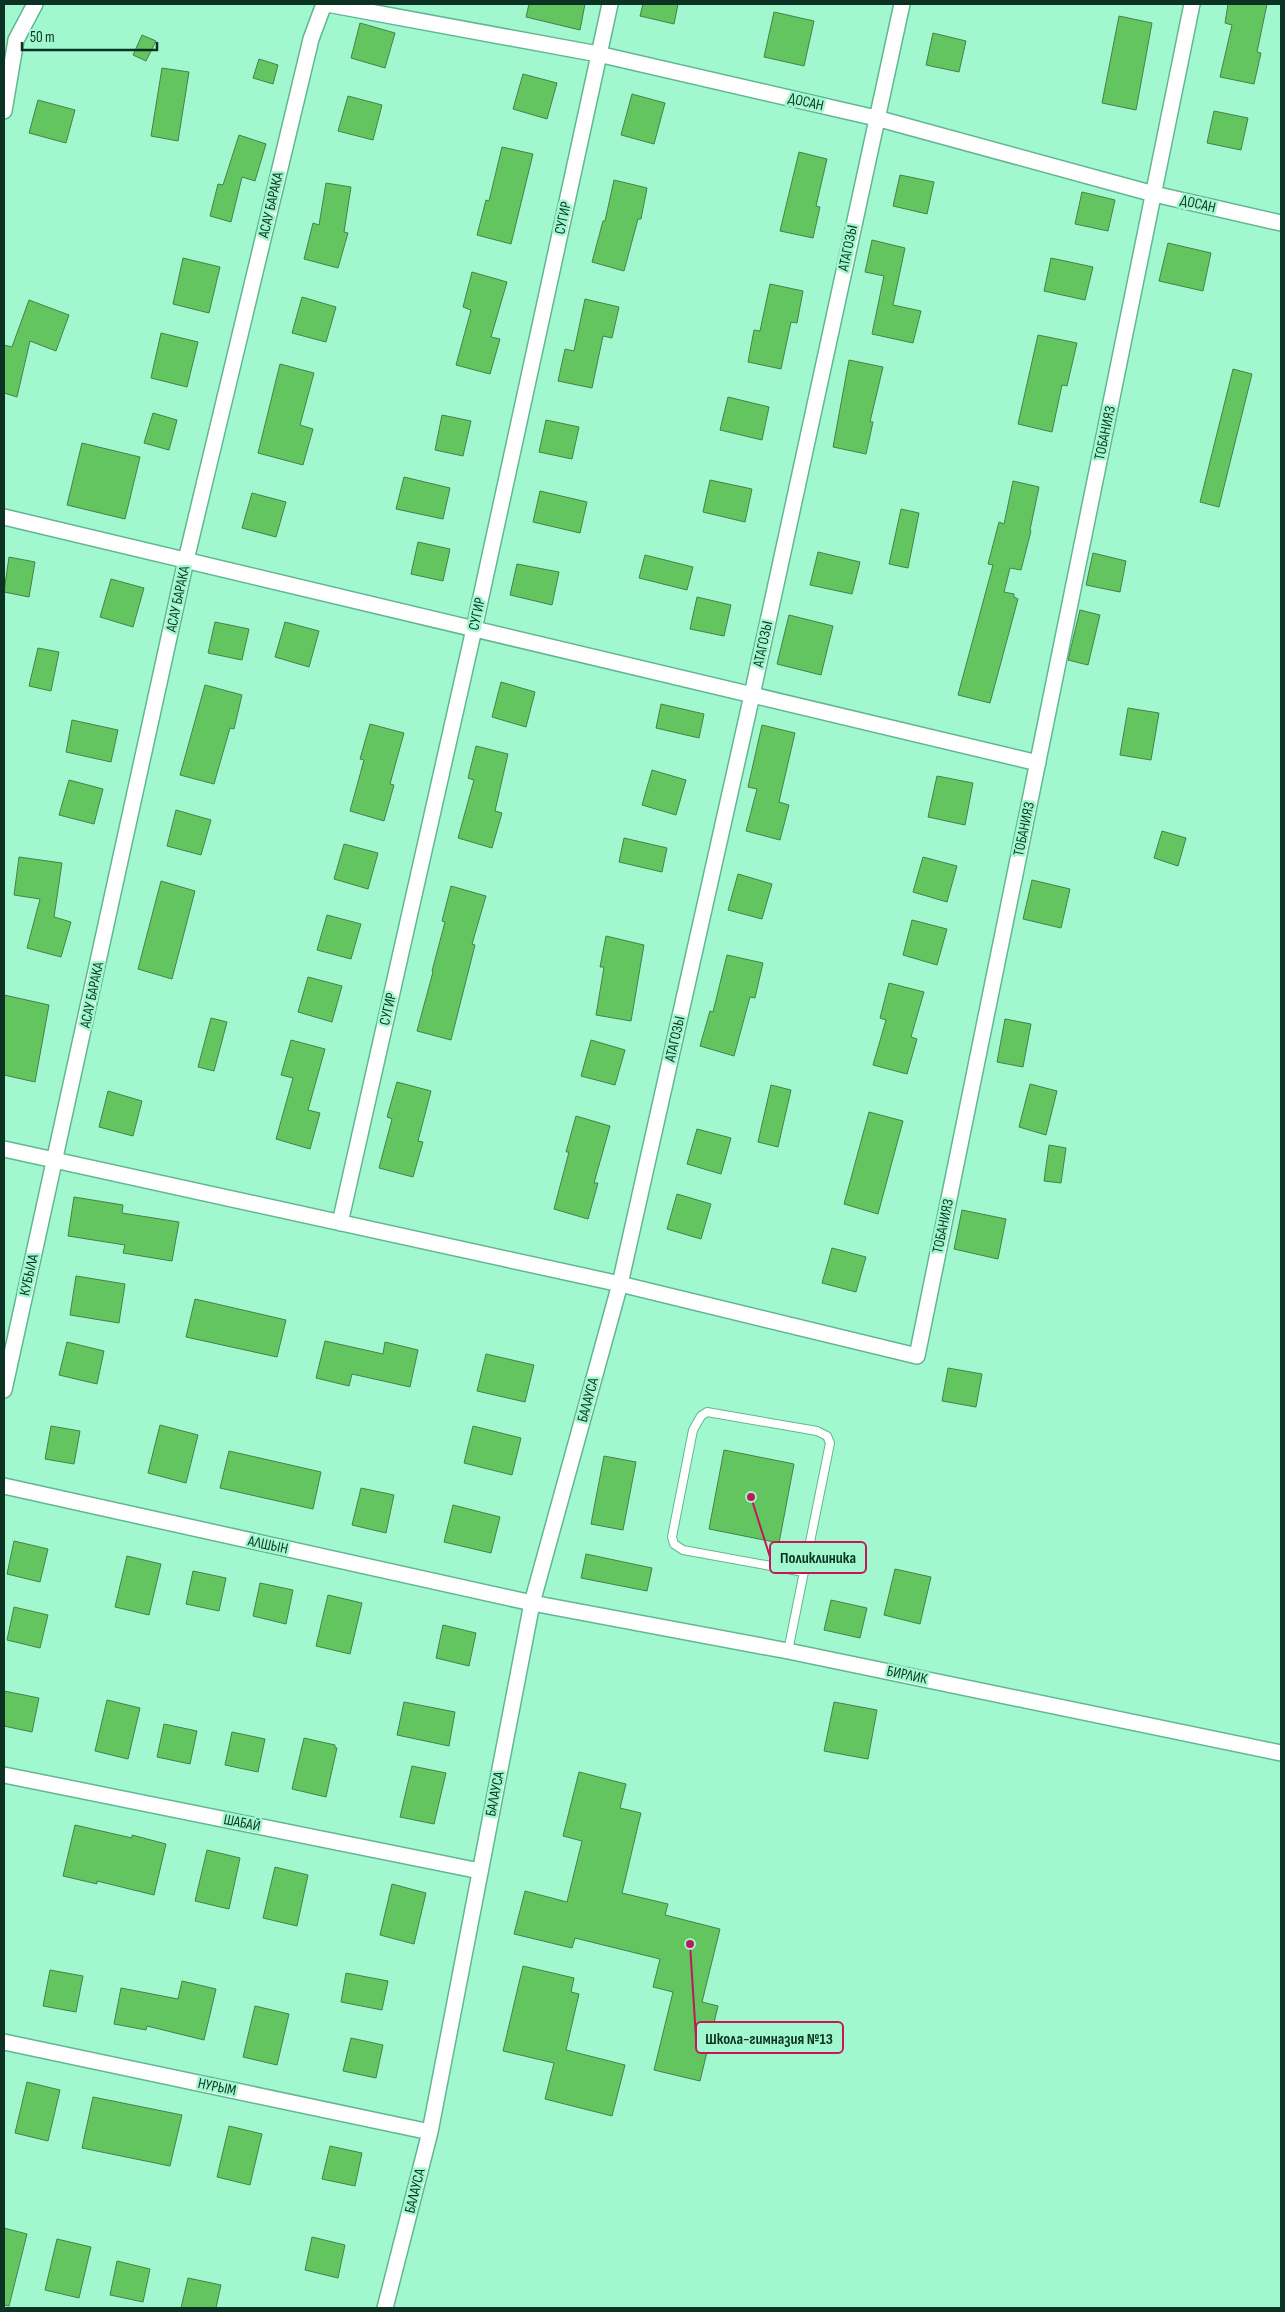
<svg xmlns="http://www.w3.org/2000/svg" width="1285" height="2312" viewBox="0 0 1285 2312" font-family="'Sofia Sans Condensed',sans-serif">
<rect width="100%" height="100%" fill="#a1f8cf"/>
<!-- building -->
<path fill="#63c560" stroke="#4a7f48" d="M529 4H585L580 30 526 17Z
M643 4H678L674 24 640 16Z
M1228 4H1267L1257 52 1261 53 1254 84 1220 77 1232 25 1225 23Z
M774 12 814 21 804 66 764 57Z
M1119 16 1152 23 1136 110 1102 103Z
M360 23 395 33 385 68 351 58Z
M933 33 966 41 959 72 926 65Z
M142 35 156 41 146 61 133 55Z
M259 59 278 65 273 84 253 78Z
M162 68 189 72 178 141 151 136Z
M523 74 557 83 547 119 513 109Z
M632 94 665 103 654 144 621 135Z
M348 96 382 105 373 140 338 131Z
M38 100 75 110 66 143 29 133Z
M1214 111 1248 118 1241 150 1207 143Z
M239 135 266 144 255 181 242 177 231 222 210 216 218 184 223 185Z
M502 147 533 154 511 244 477 235 486 200 489 201Z
M799 152 827 159 816 206 820 207 813 238 780 231Z
M900 175 934 182 927 214 893 206Z
M614 180 647 188 641 219H638L624 271 592 262 603 221H605Z
M326 183 351 187 344 232 348 233 338 268 304 259 313 223 319 225Z
M1082 192 1115 200 1108 231 1075 224Z
M872 240 905 248 893 305 921 311 913 343 872 334 884 276 865 272Z
M1168 243 1211 253 1203 291 1159 281Z
M183 258 220 267 209 313 173 304Z
M1051 258 1093 267 1085 300 1044 291Z
M472 272 507 282 491 337 500 339 490 374 456 365 471 310 463 307Z
M770 284 803 291 797 323 791 322 781 369 748 362 754 330 760 331Z
M302 297 336 307 326 342 292 333Z
M585 299 619 307 612 338 603 336 592 388 558 381 565 349 574 351Z
M29 300 69 315 56 351 30 341 17 397 4 393V345L12 347Z
M161 333 198 342 187 387 151 378Z
M1038 335 1077 343 1067 386 1062 385 1052 432 1018 424Z
M849 360 883 367 870 422H873L866 454 833 447Z
M280 364 314 373 300 425 313 429 303 465 258 453Z
M1233 369 1252 374 1219 507 1200 502Z
M728 397 769 407 762 440 720 430Z
M153 413 177 420 169 450 144 443Z
M442 415 471 421 463 456 435 450Z
M546 420 579 427 572 459 539 452Z
M82 443 140 457 125 519 67 505Z
M404 477 450 488 443 519 396 509Z
M710 480 752 489 745 522 703 512Z
M1013 481 1039 487 1030 530 1031 531 1021 570 1010 568 1004 592 1014 594V597L1018 599 990 703 958 695 993 565 988 564 999 522 1004 524Z
M540 491 587 502 580 533 533 522Z
M252 493 286 502 276 537 242 528Z
M901 509 919 513 908 568 889 564Z
M418 542 450 549 443 581 411 574Z
M818 552 860 562 852 594 810 585Z
M1093 553 1126 561 1120 592 1086 585Z
M645 555 693 567 687 590 639 578Z
M9 557 35 562 29 597 4 592Z
M517 564 559 572 552 605 510 595Z
M111 579 144 588 133 627 100 617Z
M697 597 731 605 724 636 690 629Z
M1080 610 1100 615 1088 665 1068 660Z
M789 615 833 626 821 675 777 664Z
M215 622 249 629 242 660 208 653Z
M285 622 319 631 309 667 275 657Z
M38 648 59 652 51 691 29 686Z
M501 682 535 692 526 727 492 717Z
M205 685 242 695 234 729 230 728 214 784 180 775Z
M661 704 704 714 699 738 656 728Z
M1128 708 1159 713 1151 760 1120 755Z
M72 720 118 730 111 762 66 752Z
M370 724 404 733 390 784 394 785 384 821 350 811 364 760 360 759Z
M762 725 795 733 779 802 789 805 780 840 746 831 757 789 748 787Z
M476 746 508 754 495 811 502 813 492 848 458 838 474 780 468 778Z
M652 770 686 780 676 815 642 805Z
M937 776 973 783 965 825 928 817Z
M69 780 103 789 94 824 59 815Z
M176 810 211 820 201 855 167 846Z
M1162 831 1186 838 1178 866 1154 858Z
M624 838 667 848 662 872 619 862Z
M344 844 378 853 368 889 334 879Z
M19 857 62 863 54 917 71 922 61 957 27 948 40 899 14 895Z
M923 857 957 866 947 902 913 892Z
M738 874 772 884 762 919 728 910Z
M1032 880 1070 889 1061 928 1023 919Z
M161 881 195 891 172 979 138 969Z
M451 886 486 896 472 944 475 945 451 1040 417 1031 433 972 432 971 445 922 442 921Z
M327 915 361 924 351 959 317 950Z
M912 920 947 929 937 965 903 955Z
M606 936 644 945 631 1021 596 1015 604 967H600Z
M727 955 763 963 755 998 750 997 734 1056 700 1046 710 1011 713 1012Z
M308 977 342 986 332 1022 298 1012Z
M889 983 924 992 911 1037 917 1039 907 1074 873 1065 886 1020 880 1018Z
M4 995 49 1005 35 1082 4 1075Z
M211 1018 227 1022 214 1071 198 1067Z
M1005 1019 1031 1024 1023 1067 997 1062Z
M291 1040 325 1049 308 1110 320 1113 310 1149 276 1139 293 1078 281 1075Z
M591 1040 625 1050 615 1085 581 1076Z
M397 1082 431 1091 418 1141 423 1142 413 1177 379 1168 392 1119 387 1117Z
M1030 1084 1057 1091 1046 1135 1019 1127Z
M771 1085 791 1090 778 1147 758 1142Z
M108 1091 142 1101 133 1136 99 1127Z
M869 1112 903 1121 878 1214 844 1204Z
M576 1116 610 1126 594 1183H598L588 1219 554 1209 569 1152H566Z
M697 1129 731 1138 721 1174 687 1164Z
M1049 1145 1066 1148 1061 1183 1044 1181Z
M677 1194 711 1204 701 1239 667 1229Z
M74 1197 123 1205 122 1213 179 1222 172 1261 123 1253 125 1245 68 1236Z
M962 1210 1006 1219 998 1259 954 1249Z
M832 1248 866 1257 856 1292 822 1283Z
M76 1276 125 1284 119 1323 70 1315Z
M195 1299 286 1320 277 1357 186 1337Z
M325 1341 383 1354 385 1342 418 1350 410 1387 352 1374 349 1386 316 1378Z
M67 1342 104 1351 97 1384 59 1375Z
M486 1354 534 1365 525 1402 477 1391Z
M948 1368 982 1374 976 1407 942 1401Z
M160 1425 198 1435 186 1483 148 1473Z
M51 1426 80 1431 74 1464 45 1459Z
M473 1426 521 1438 512 1475 464 1463Z
M724 1450 794 1464 779 1543 709 1529Z
M229 1451 321 1472 313 1509 220 1488Z
M604 1456 636 1462 623 1530 591 1524Z
M361 1488 394 1495 386 1533 352 1525Z
M453 1505 500 1517 491 1553 444 1542Z
M14 1541 48 1549 40 1582 7 1574Z
M586 1554 652 1568 647 1591 581 1578Z
M127 1556 161 1564 149 1615 115 1607Z
M895 1569 931 1577 920 1624 884 1615Z
M193 1571 226 1578 219 1611 186 1604Z
M260 1583 293 1590 286 1624 253 1616Z
M328 1595 362 1603 350 1654 316 1646Z
M831 1600 867 1608 860 1638 824 1630Z
M14 1607 48 1615 40 1648 7 1640Z
M443 1625 476 1633 469 1666 436 1658Z
M4 1691 39 1698 32 1732 4 1726Z
M107 1700 140 1708 128 1759 95 1751Z
M404 1702 455 1712 449 1746 397 1735Z
M834 1702 877 1710 868 1759 824 1751Z
M164 1724 197 1731 190 1764 157 1757Z
M232 1732 265 1739 258 1772 225 1765Z
M304 1738 335 1745V1748H337L326 1797 292 1789Z
M412 1766 446 1773 434 1824 400 1817Z
M579 1772 626 1784 620 1808 641 1813 622 1893 668 1904 665 1915 720 1929 702 2002 718 2006 700 2081 654 2070 673 1992 653 1987 660 1959 575 1938 572 1948 514 1934 525 1891 567 1902 582 1841 563 1836Z
M75 1825 132 1838V1835L166 1844 154 1895 97 1881V1884L63 1876Z
M207 1850 240 1858 229 1909 195 1901Z
M275 1867 308 1875 297 1926 263 1918Z
M392 1884 426 1893 414 1944 380 1935Z
M523 1966 574 1978 571 1992 579 1994 566 2050 625 2065 612 2116 545 2099 554 2063 503 2051Z
M50 1970 83 1976 76 2012 43 2006Z
M346 1973 388 1981 382 2010 341 2002Z
M182 1981 216 1989 204 2040 147 2026 146 2030 114 2024 121 1988 178 1999Z
M255 2006 289 2014 277 2065 243 2057Z
M351 2038 383 2045 376 2078 343 2071Z
M27 2082 60 2090 48 2141 15 2133Z
M93 2097 182 2115 170 2166 82 2148Z
M229 2126 262 2134 250 2185 217 2177Z
M330 2146 362 2153 355 2186 322 2179Z
M4 2228 27 2234 9 2306 4 2305Z
M312 2237 345 2245 338 2278 305 2270Z
M57 2239 91 2247 79 2298 45 2290Z
M117 2261 150 2269 143 2302 110 2295Z
M188 2278 221 2285 216 2308H181Z"/>
<g fill="none" stroke-linecap="round" stroke-linejoin="round">
<defs>
<path id="lane" d="M788 1651 830 1443 827 1436 817 1431 707 1412 701 1416 693 1430 672 1537 674 1544 683 1550 804 1572"/>
<path id="street" d="M327 4 598 54 876 118 1154 194 1281 223
M4 111 16 40 35 4
M4 517 1038 763
M4 1149 620 1284 917 1356 1192 4
M340 1223 474 629 610 4
M4 1390 186 560 311 39 324 4
M4 1486 532 1603 788 1651 1281 1753
M4 1775 480 1871
M4 2042 430 2132
M385 2308 430 2132 532 1603 620 1284 752 695 902 4"/>
</defs>
<!-- lane casing -->
<use href="#lane" stroke="#61b791" stroke-width="10"/>
<!-- street casing -->
<use href="#street" stroke="#61b791" stroke-width="18"/>
<!-- lane -->
<use href="#lane" stroke="#fff" stroke-width="8"/>
<!-- street -->
<use href="#street" stroke="#fff" stroke-width="15"/>
</g>
<g text-anchor="middle" dominant-baseline="central" stroke-width="5" stroke-linejoin="round" paint-order="stroke">
<!-- street labels -->
<g font-size="15" fill="#0c3223" stroke="#a1f8cf">
<text transform="translate(806 102) rotate(13)">ДОСАН</text>
<text transform="translate(1198 204) rotate(13)">ДОСАН</text>
<text transform="translate(271 205) rotate(-77)">АСАУ БАРАКА</text>
<text transform="translate(563 218) rotate(-78)">СУГИР</text>
<text transform="translate(848 248) rotate(-78)">АТАГОЗЫ</text>
<text transform="translate(1105 433) rotate(-78)">ТОБАНИЯЗ</text>
<text transform="translate(178 599) rotate(-78)">АСАУ БАРАКА</text>
<text transform="translate(477 614) rotate(-78)">СУГИР</text>
<text transform="translate(763 644) rotate(-78)">АТАГОЗЫ</text>
<text transform="translate(1024 829) rotate(-78)">ТОБАНИЯЗ</text>
<text transform="translate(92 995) rotate(-78)">АСАУ БАРАКА</text>
<text transform="translate(388 1009) rotate(-77)">СУГИР</text>
<text transform="translate(675 1039) rotate(-77)">АТАГОЗЫ</text>
<text transform="translate(943 1226) rotate(-78)">ТОБАНИЯЗ</text>
<text transform="translate(29 1275) rotate(-77)">КУБЫЛА</text>
<text transform="translate(588 1400) rotate(-75)">БАЛАУСА</text>
<text transform="translate(268 1545) rotate(12)">АЛШЫН</text>
<text transform="translate(907 1675) rotate(12)">БИРЛИК</text>
<text transform="translate(495 1794) rotate(-79)">БАЛАУСА</text>
<text transform="translate(242 1823) rotate(11)">ШАБАЙ</text>
<text transform="translate(217 2087) rotate(12)">НУРЫМ</text>
<text transform="translate(415 2191) rotate(-76)">БАЛАУСА</text>
</g>
</g>
<!-- callouts -->
<path fill="none" stroke="#c2185b" stroke-width="2" d="M751 1497L770 1557M690 1944L696 2038"/>
<g fill="#c2185b" stroke="#a1f8cf" stroke-width="2">
<circle cx="751" cy="1497" r="5"/>
<circle cx="690" cy="1944" r="5"/>
</g>
<g fill="#a1f8cf" stroke="#c2185b" stroke-width="2">
<rect x="770" y="1542" width="96" height="31" rx="5"/>
<rect x="696" y="2022" width="147" height="31" rx="5"/>
</g>
<g font-size="16" text-anchor="middle" font-weight="bold" fill="#0c3223">
<text x="818" y="1563">Поликлиника</text>
<text x="769" y="2044">Школа-гимназия №13</text>
</g>
<!-- border -->
<rect width="1285" height="2312" fill="none" stroke="#0c3223" stroke-width="10"/>
<!-- scale -->
<path d="M22 42v8h135v-8" fill="none" stroke="#0c3223" stroke-width="2.5"/>
<text x="30" y="42" font-size="15" fill="#0c3223" stroke="#a1f8cf" stroke-width="4" paint-order="stroke">50 m</text>
</svg>
